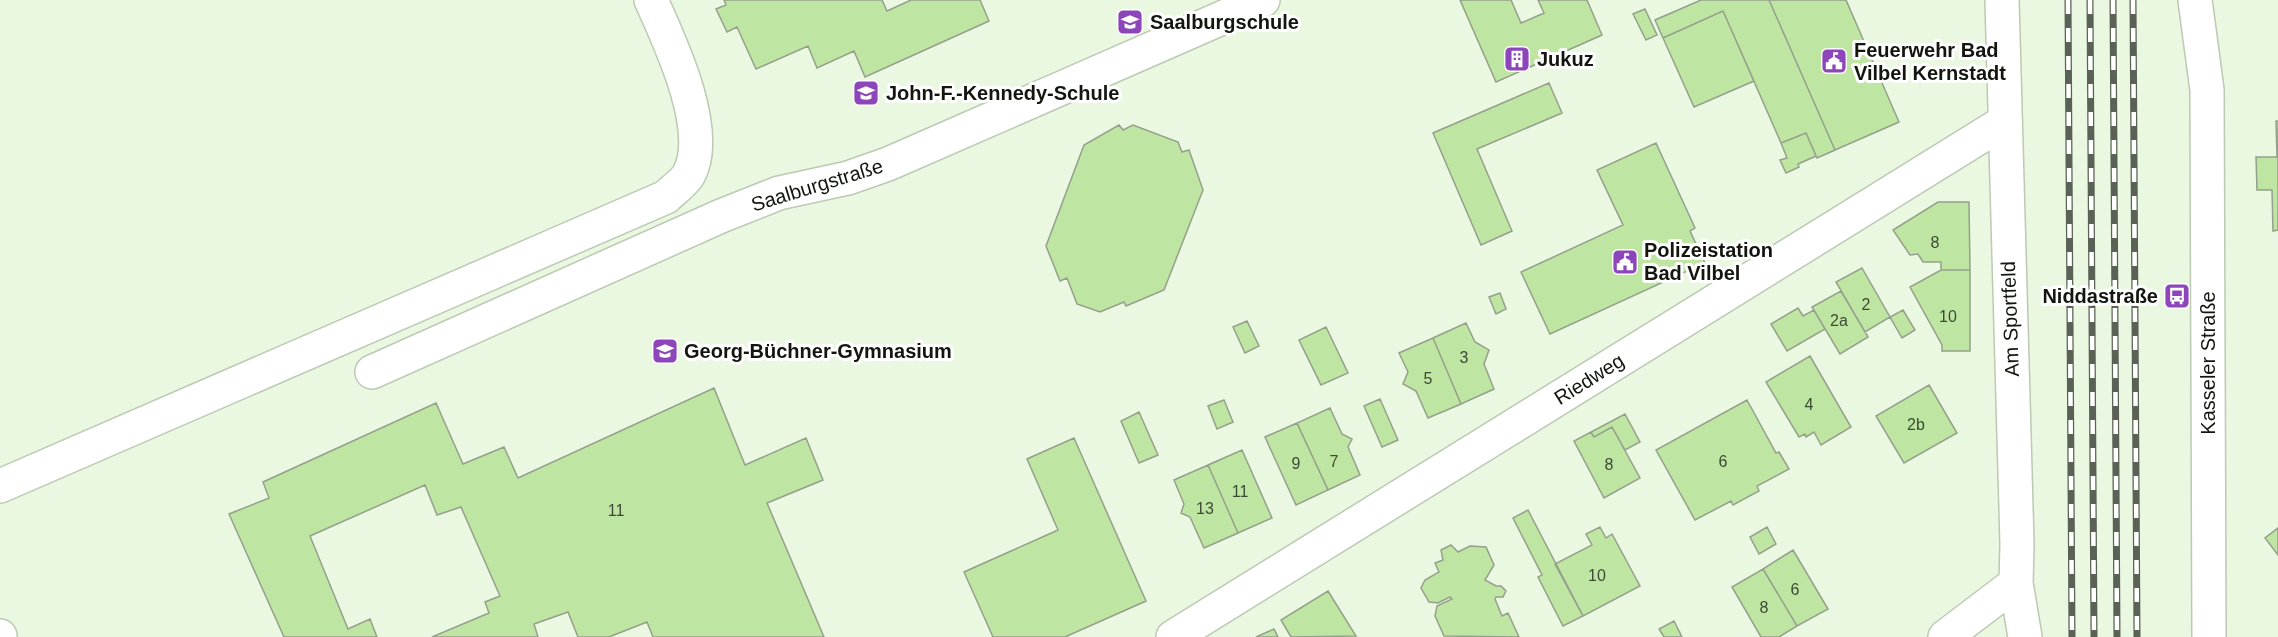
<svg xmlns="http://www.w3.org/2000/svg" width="2278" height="637" viewBox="0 0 2278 637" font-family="Helvetica,sans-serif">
<rect width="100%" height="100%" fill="#eaf8e1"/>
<!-- building -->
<path fill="#bfe5a2" stroke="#94a08b" stroke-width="1.5" d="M724 0H882L887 11 911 0H980L989 21 865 77 854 51 817 68 808 46 756 69 737 27 727 32 716 9 726 5Z
M1460 0H1511L1521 23 1544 13 1538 0H1587L1602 35 1496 82Z
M1701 0H1769L1835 150 1817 158 1806 133 1781 143 1723 11 1663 38 1655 20Z
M1769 0H1846L1899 122 1835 150Z
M1645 9 1657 35 1646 40 1633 14Z
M1723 11 1754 81 1694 107 1663 38Z
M1549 83 1562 113 1477 149 1512 231 1481 245 1433 133Z
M2276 121H2278V230L2273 231 2272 190H2257L2256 157H2277Z
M1119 125 1123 130 1133 125 1178 142 1182 152 1189 150 1203 190 1164 290 1126 306 1124 302 1100 312 1077 304 1067 278 1060 281 1046 246 1084 145Z
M1806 133 1816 156 1798 164 1799 167 1786 173 1780 160 1787 158 1781 143Z
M1656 143 1695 228 1690 231 1705 263 1550 334 1521 272 1623 225 1597 170Z
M1938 202H1969L1970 270H1941V262H1923L1918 254 1910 255 1893 230Z
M1862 268 1890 317 1865 332 1836 282Z
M1941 270H1970V351H1942V345L1910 287Z
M1841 291 1868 337 1840 354 1812 307Z
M1500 293 1506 309 1496 314 1489 297Z
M1798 308 1803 316 1814 310 1825 329 1787 351 1771 324Z
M1903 310 1915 330 1902 338 1890 317Z
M1247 321 1259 346 1245 353 1233 327Z
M1466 323 1475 342 1489 350 1484 364 1494 389 1461 404 1433 338Z
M1326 327 1348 373 1321 385 1299 340Z
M1433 338 1461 404 1428 418 1416 391 1403 384 1408 372 1399 353Z
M1810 356 1851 427 1821 445 1814 432 1806 437 1805 434 1799 437 1766 382Z
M1929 385 1957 433 1904 463 1876 416Z
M714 388 745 465 806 438 823 480 767 503 824 637H653L647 622 609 637H578L568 612 534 624 538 637H432L489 613 485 602 500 596 461 507 437 515 425 485 310 536 348 629 370 619 377 637H284L229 514 269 498 263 482 436 403 463 464 504 447 518 478Z
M1380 399 1398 440 1382 447 1364 406Z
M1224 400 1233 422 1217 429 1208 406Z
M1747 400 1776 453 1779 452 1789 469 1757 486 1759 491 1733 505 1731 501 1695 520 1656 450Z
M1330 408 1342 434 1352 439 1348 447 1360 475 1328 490 1297 423Z
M1139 412 1158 455 1139 463 1121 421Z
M1625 414 1640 442 1625 450 1612 427 1594 437 1591 432Z
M1297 423 1328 490 1296 505 1265 437Z
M1612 427 1640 478 1604 498 1574 441 1591 432 1594 437Z
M1074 438 1146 601 1065 637H993L964 572 1058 530 1027 459Z
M1242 450 1272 518 1238 533 1208 465Z
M1208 465 1238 533 1204 548 1190 517 1181 513 1184 504 1174 480Z
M1528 510 1583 616 1563 626 1538 577 1542 575 1513 518Z
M1600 527 1606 538 1612 534 1640 586 1583 616 1555 564 1592 545 1586 534Z
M1767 527 1776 544 1759 554 1750 537Z
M2278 528V555L2265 538Z
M1451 545 1458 552 1470 546 1486 547 1494 565 1485 580 1496 586H1501L1506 591 1503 597H1496L1495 599 1502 616 1508 613 1519 637 1444 636 1435 616 1437 606 1452 599 1450 597 1438 603 1429 602 1421 588 1425 580 1439 572 1435 563 1443 560 1441 550Z
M1793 550 1828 609 1797 626 1763 569Z
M1763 569 1797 626 1779 637H1761L1732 587Z
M1328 591 1356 636 1291 637 1281 620Z
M1674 621 1682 637H1664L1659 629Z
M1274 629 1278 637H1256Z"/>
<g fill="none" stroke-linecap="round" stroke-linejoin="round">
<defs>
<path id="minor" d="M2002 0 2017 544 2016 583 2025 637
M372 372 721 216 779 193 848 178 888 164 1263 0
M0 486 666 197C673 190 685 182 689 174 712 130 670 42 651 0
M0 636V637
M1173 637 2004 122
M1945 637 2016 583"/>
<path id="major" d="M2195 0 2207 90 2209 637"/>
</defs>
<!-- minor casing -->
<use href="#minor" stroke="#bcc9b3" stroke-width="36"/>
<!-- major casing -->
<use href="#major" stroke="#bcc9b3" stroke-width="36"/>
<!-- minor -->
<use href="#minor" stroke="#fff" stroke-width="33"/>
<!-- major -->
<use href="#major" stroke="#fff" stroke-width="33"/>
<defs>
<path id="rail" d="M2068 0 2072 637
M2090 0 2094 637
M2113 0 2117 637
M2133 0 2137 637"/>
</defs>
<!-- rail casing -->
<use href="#rail" stroke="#5a6155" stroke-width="7"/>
<!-- rail -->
<use href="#rail" stroke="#fff" stroke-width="4.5" stroke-dasharray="14" stroke-linecap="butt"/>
</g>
<!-- icons -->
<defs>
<symbol id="school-square" viewBox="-11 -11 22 22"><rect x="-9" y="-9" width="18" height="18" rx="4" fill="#8d46b9" stroke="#fff"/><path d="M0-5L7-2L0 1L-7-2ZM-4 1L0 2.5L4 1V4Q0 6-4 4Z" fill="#fff"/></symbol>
<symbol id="building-square" viewBox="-11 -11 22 22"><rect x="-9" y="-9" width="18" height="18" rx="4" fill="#8d46b9" stroke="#fff"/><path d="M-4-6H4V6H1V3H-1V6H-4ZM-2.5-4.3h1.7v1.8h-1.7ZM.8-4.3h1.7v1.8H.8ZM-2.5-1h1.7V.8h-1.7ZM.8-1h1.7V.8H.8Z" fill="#fff"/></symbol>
<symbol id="civic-square" viewBox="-11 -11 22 22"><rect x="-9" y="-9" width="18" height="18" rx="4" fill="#8d46b9" stroke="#fff"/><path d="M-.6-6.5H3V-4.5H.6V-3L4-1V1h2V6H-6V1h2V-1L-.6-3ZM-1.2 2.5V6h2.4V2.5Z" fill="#fff"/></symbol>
<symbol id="bus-square" viewBox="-11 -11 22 22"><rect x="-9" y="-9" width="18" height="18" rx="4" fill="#8d46b9" stroke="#fff"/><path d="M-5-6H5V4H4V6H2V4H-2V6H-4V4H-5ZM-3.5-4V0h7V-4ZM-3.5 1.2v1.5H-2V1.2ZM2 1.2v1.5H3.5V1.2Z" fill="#fff"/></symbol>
</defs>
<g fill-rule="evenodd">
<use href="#school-square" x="1115" y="7" width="30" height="30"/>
<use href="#building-square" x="1502" y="44" width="30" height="30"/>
<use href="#civic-square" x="1819" y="46" width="30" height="30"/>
<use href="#school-square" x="851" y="78" width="30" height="30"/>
<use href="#civic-square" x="1610" y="247" width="30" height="30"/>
<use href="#bus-square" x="2162" y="281" width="30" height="30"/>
<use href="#school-square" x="650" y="336" width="30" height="30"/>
</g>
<g text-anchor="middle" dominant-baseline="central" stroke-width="6" stroke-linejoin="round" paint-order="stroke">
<!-- number labels -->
<g font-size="16" fill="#3d4a34">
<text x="1935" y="242">8</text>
<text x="1866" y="304">2</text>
<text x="1948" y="316">10</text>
<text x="1839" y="320">2a</text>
<text x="1464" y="357">3</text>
<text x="1428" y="378">5</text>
<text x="1809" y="404">4</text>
<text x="1916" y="424">2b</text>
<text x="1334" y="461">7</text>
<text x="1723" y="461">6</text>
<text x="1296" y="463">9</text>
<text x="1609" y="464">8</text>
<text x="1240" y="491">11</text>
<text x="1205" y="508">13</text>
<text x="616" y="510">11</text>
<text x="1597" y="575">10</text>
<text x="1795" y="589">6</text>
<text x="1764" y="607">8</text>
</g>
<!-- poi labels -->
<g font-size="20" font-weight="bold" fill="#12160f" stroke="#fff" text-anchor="start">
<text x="1150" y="22">Saalburgschule</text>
<text x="1854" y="50">Feuerwehr Bad<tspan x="1854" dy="23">Vilbel Kernstadt</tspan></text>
<text x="1537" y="59">Jukuz</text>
<text x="886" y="93">John-F.-Kennedy-Schule</text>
<text x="1644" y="250">Polizeistation<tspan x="1644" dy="23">Bad Vilbel</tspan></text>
<text x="2158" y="296" text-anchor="end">Niddastraße</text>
<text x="684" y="351">Georg-Büchner-Gymnasium</text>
</g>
<!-- street labels -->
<g font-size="20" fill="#12160f" stroke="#fff">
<text transform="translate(817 185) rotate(-17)">Saalburgstraße</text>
<text transform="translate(2010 319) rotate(-92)">Am Sportfeld</text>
<text transform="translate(2208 363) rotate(-90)">Kasseler Straße</text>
<text transform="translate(1589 379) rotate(-32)">Riedweg</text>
</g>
</g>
</svg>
